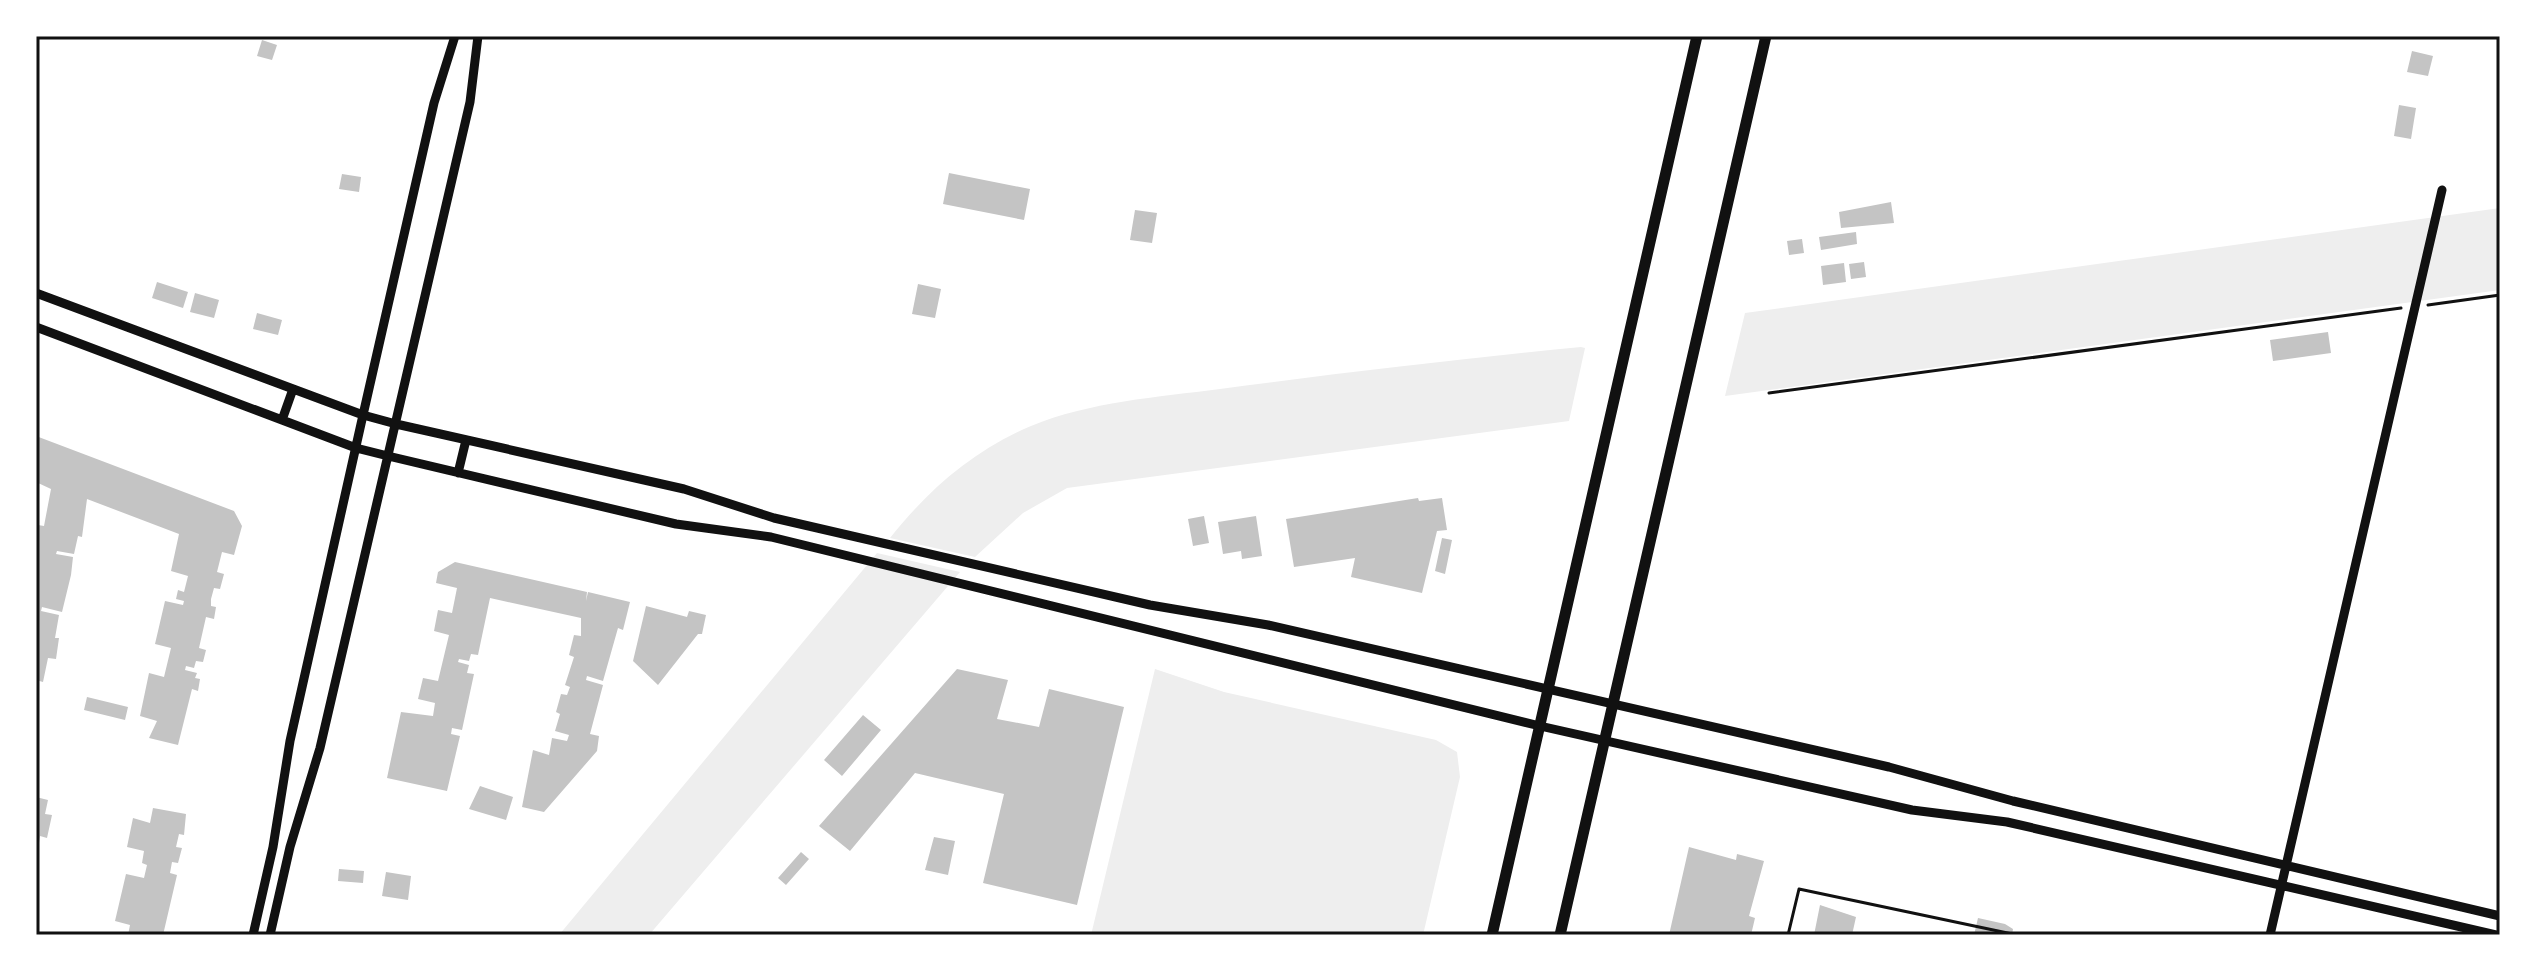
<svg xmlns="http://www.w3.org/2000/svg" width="2536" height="971" viewBox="0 0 2536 971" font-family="'Open Sans',sans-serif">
<rect width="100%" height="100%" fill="#fff"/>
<!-- green -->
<path fill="#eee" d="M2500 208V290L1725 396 1745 313Z
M1581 347 1585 348 1569 421 1067 488 1023 513 975 557 890 538C928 490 974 450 1031 426 1089 402 1158 397 1220 389 1340 373 1460 359 1581 347Z
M877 553 960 572 649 935H559Z
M1155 669 1224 692 1436 740 1457 752 1460 777 1423 935H1091Z"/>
<!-- building -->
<path fill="#c4c4c4" d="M262 40 277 45 272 60 257 56Z
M2412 51 2433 56 2428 76 2407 72Z
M2399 105 2416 108 2411 139 2394 136Z
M949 173 1030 189 1024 220 943 204Z
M342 174 361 177 359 192 339 189Z
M1891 202 1894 223 1841 228 1839 212Z
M1135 210 1157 213 1152 243 1130 240Z
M1856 232 1857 244 1821 250 1819 237Z
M1802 239 1804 253 1789 255 1787 241Z
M1864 262 1866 277 1851 279 1849 264Z
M1844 263 1846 282 1823 285 1821 266Z
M157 282 188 292 183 308 152 298Z
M918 284 941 289 935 318 912 314Z
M195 293 219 300 214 318 190 312Z
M257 313 282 320 278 335 253 329Z
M2328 332 2331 353 2273 361 2270 340Z
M36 436 234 511 242 526 234 555 222 552 217 572 224 574 220 589 214 588 211 599V606L216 607 214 619 206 617 199 648 206 650 203 662 196 661 194 668 186 666 185 670 197 673 195 678 200 679 198 691 192 689 178 745 149 738 157 721 140 716 149 673 164 677 171 648 155 644 165 601 183 605 184 601 176 599 178 590 184 592 188 576 171 571 179 534 87 499 82 537 78 536 74 554 57 551 56 554 73 557 71 575 62 612 42 607 41 611 59 615 55 638H59L56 659 48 658 43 682 36 680V534L38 525 44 526 51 489 36 482Z
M1418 498 1419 501 1442 498 1447 530 1437 531 1422 593 1351 577 1355 558 1294 567 1286 519Z
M1204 516 1209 543 1193 546 1188 519Z
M1256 516 1262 556 1242 559 1241 551 1223 554 1218 522Z
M1442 538 1452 540 1445 574 1435 571Z
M455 562 587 592 586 601 588 592 630 602 623 630 618 628 603 681 587 676 586 680 603 685 590 734 599 736 597 751 544 812 522 807 533 750 549 755 552 738 567 741 569 735 555 731 560 714 556 712 561 694 567 695 570 687 565 685 574 657 569 655 574 635 581 636V618L490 598 478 655 471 654 469 661 459 659 458 662 469 665 467 673 474 674 462 730 452 728 451 734 460 736 447 791 387 778 401 712 433 716 435 703 418 699 423 678 438 681 449 635 434 631 438 610 452 613 457 588 436 583 438 572Z
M646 606 687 617 689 611 706 615 702 634H698L658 685 633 661Z
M957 669 1008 680 997 719 1039 727 1049 689 1124 707 1077 905 983 883 1004 794 915 773 850 851 819 826Z
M87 697 128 707 125 720 84 710Z
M863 715 881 730 842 776 824 760Z
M480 786 513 797 506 820 469 809Z
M36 797 48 800 45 814 52 815 47 838 40 836 39 843Z
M153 808 186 814 184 835 179 834 176 847 182 848 178 863 172 862 170 873 177 875 163 935H128L130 925 115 921 126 874 144 878 147 865 142 863 144 851 127 847 133 818 150 823Z
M934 837 955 841 948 875 925 870Z
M1689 847 1736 860 1737 854 1764 861 1749 916 1755 918 1751 935H1669Z
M801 852 809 859 786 885 778 878Z
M339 869 364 871 363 883 338 881Z
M386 872 411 876 408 900 382 896Z
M1820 905 1856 917 1852 935H1814Z
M1978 918 2005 924 2013 929 2012 935H1974Z"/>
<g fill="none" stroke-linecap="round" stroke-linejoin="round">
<!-- path -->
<path stroke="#111" stroke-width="3" d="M2428 305 2500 295
M1769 393 2401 308
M1788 935 1799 889 2017 935"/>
<!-- tertiary -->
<path stroke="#111" stroke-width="9" d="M36 293 363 415 396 424 684 489 774 518 1150 605 1268 625 1889 767 2013 801 2500 916
M36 327 356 448 388 456 676 524 771 537 1540 726 1912 810 2007 822 2496 935
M282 420 293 389
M458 473 466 440
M253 935 273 847 290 741 363 415 434 103 455 36
M270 935 290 847 320 748 470 102 478 36
M2270 935 2442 190"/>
<!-- secondary -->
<path stroke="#111" stroke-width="11" d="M1492 935 1697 36
M1560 935 1766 36"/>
</g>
<!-- border -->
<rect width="2536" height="971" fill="none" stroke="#ffffff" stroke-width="76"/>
<rect x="38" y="38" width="2460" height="895" fill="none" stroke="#111" stroke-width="3"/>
</svg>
